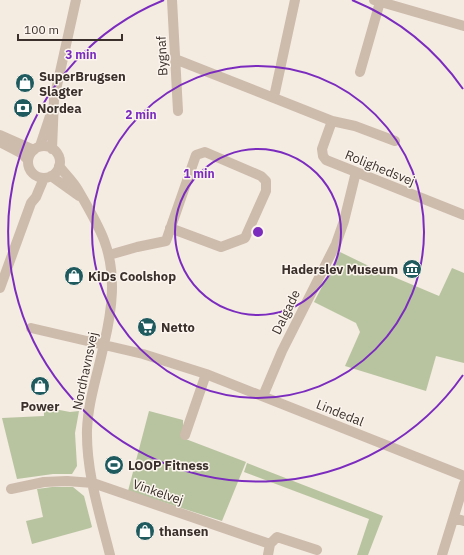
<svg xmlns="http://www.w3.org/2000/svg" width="464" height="555" viewBox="0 0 464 555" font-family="'IBM Plex Sans',sans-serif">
<rect width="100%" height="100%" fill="#f4ebe1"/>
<!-- green -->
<path fill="#b8c4a0" d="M340 252 375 269 439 296 452 268 464 273V363L436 356 426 391 345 366 360 332 356 323 314 302Z
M44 407 70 412 79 411 75 433 77 466 72 474H53L17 479 2 418 44 416Z
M149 411 183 420V438L246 462 222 521 128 491Z
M247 463 383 516 368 555H357L369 519 244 472Z
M52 487H73L84 496 92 527 90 528 32 544 26 521 43 517 37 489Z"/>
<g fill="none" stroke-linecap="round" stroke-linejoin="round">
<!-- minor -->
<path stroke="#cdbbac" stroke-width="10" d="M172 0 178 111
M374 0 464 26
M175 59 332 121 322 149 323 156 326 160 464 215
M360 72 380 2
M274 97 295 0
M332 121 355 126 395 141
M0 135 34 150
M0 142 21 153 28 160
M40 146 50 116
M28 162a16 16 0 1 1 32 0a16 16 0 1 1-32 0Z
M52 149 54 99 76 0
M59 166C65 174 73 181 78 190 87 206 97 222 104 240 117 274 112 311 104 344 98 373 88 401 87 430 86 472 100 515 110 555
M51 176 79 196
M109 255 137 247 166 241 196 155 205 152 261 176 266 181V191L245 238 221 247 170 228
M0 288 31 203 36 197 44 178
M31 328 143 354 206 374 464 476
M263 396 282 351 336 244 344 221 356 172
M185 435 206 374
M11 489 44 482 67 481 93 483 270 544 268 555
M454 518 464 521
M270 544 277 537 317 550
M442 555 464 484"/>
</g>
<!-- distance rings -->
<g fill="none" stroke="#7b2cbf" stroke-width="2">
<circle cx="258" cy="232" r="83"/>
<circle cx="258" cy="232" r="166"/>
<path d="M463 375A250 250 0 1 1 164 0M352 0A250 250 0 0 1 463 89"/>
</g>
<!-- icons -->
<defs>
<symbol id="shop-disc" viewBox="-11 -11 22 22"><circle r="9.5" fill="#1f5a5e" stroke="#fbf5ee"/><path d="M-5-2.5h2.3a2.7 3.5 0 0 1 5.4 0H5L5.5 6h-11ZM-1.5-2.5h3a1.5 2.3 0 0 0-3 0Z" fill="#fff"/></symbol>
<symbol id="bank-disc" viewBox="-11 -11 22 22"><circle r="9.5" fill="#1f5a5e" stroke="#fbf5ee"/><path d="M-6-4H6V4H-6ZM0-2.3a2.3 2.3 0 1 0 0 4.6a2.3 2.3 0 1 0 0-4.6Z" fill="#fff"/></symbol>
<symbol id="museum-disc" viewBox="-11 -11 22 22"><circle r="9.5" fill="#1f5a5e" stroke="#fbf5ee"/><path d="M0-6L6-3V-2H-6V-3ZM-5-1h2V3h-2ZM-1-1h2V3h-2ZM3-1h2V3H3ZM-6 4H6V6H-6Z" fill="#fff"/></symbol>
<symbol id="supermarket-disc" viewBox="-11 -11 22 22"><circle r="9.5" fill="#1f5a5e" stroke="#fbf5ee"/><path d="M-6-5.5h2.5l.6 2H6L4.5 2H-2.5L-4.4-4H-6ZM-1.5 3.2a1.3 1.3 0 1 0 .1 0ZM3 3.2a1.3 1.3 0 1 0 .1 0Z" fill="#fff"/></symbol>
<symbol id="stadium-disc" viewBox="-11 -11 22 22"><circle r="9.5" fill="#1f5a5e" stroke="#fbf5ee"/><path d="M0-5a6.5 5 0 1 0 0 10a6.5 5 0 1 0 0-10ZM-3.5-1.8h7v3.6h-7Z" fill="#fff"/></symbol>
</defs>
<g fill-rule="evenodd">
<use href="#shop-disc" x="14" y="72" width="22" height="22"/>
<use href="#bank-disc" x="12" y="97" width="22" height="22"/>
<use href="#museum-disc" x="401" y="258" width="22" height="22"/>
<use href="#shop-disc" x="63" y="265" width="22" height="22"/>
<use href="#supermarket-disc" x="136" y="316" width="22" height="22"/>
<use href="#shop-disc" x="29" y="375" width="22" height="22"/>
<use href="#stadium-disc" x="103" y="454" width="22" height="22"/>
<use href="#shop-disc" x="134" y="520" width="22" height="22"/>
</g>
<g text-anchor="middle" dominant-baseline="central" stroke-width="3" stroke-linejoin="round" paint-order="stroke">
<!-- street labels -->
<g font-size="13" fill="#3b302b" stroke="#fbf5ee">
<text transform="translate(162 56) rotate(-93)">Bygnaf</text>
<text transform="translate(380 168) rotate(22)">Rolighedsvej</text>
<text transform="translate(286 312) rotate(-64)">Dalgade</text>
<text transform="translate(85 371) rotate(-78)">Nordhavnsvej</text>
<text transform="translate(340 413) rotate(22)">Lindedal</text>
<text transform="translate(158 492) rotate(19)">Vinkelvej</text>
</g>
<!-- poi labels -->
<g font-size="13" font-weight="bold" fill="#3b302b" stroke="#fbf5ee" text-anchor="start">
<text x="39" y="76">SuperBrugsen<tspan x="39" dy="15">Slagter</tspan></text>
<text x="37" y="108">Nordea</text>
<text x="398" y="269" text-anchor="end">Haderslev Museum</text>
<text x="88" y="276">KiDs Coolshop</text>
<text x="161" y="327">Netto</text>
<text x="40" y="406" text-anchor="middle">Power</text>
<text x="128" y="465">LOOP Fitness</text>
<text x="159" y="531">thansen</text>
</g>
</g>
<circle cx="258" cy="232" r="6" fill="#7b2cbf" stroke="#fbf5ee" stroke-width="2"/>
<g font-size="12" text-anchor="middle" font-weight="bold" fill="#7b2cbf" stroke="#fbf5ee" stroke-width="3" stroke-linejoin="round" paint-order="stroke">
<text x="81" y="59">3 min</text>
<text x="141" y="119">2 min</text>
<text x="199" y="178">1 min</text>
</g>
<!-- scale -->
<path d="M18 34v6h104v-6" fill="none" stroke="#3b302b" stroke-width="2"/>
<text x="24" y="34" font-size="12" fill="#3b302b" stroke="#fbf5ee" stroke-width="3" paint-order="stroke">100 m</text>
</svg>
